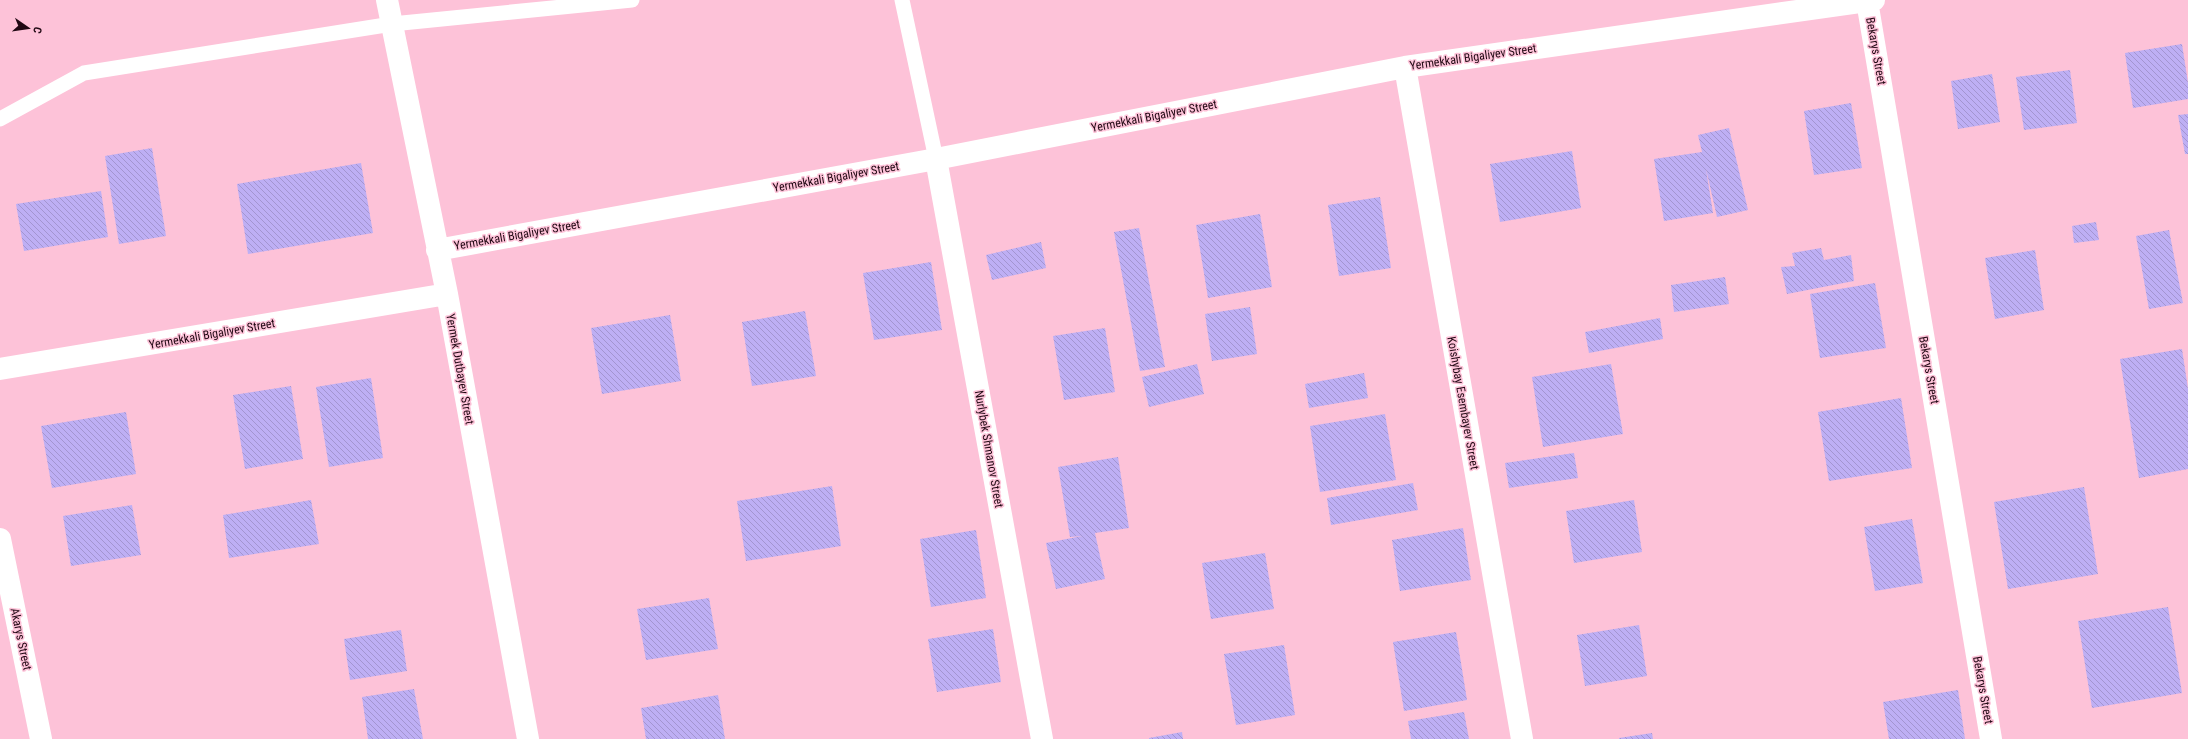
<svg xmlns="http://www.w3.org/2000/svg" width="2188" height="739" viewBox="0 0 2188 739" font-family="'Roboto Condensed',sans-serif">
<defs>
<pattern id="building-back-hatch" width="6" height="6" patternUnits="userSpaceOnUse"><rect width="6" height="6" fill="#beaff4"/><path d="M-1 5l2 2M0 0l6 6M5-1l2 2" fill="none" stroke="#a395d0"/></pattern>
</defs>
<rect width="100%" height="100%" fill="#fdc2d8"/>
<!-- building -->
<path fill="url(#building-back-hatch)" d="M2182 44 2188 83V99L2133 108 2125 53Z
M2070 70 2077 123 2024 130 2016 77Z
M1992 74 2000 122 1958 129 1951 81Z
M1851 103 1862 168 1814 175 1804 111Z
M2188 114V154H2185L2178 115Z
M1729 128 1748 210 1717 217 1706 169 1713 213 1664 221 1654 159 1702 152 1698 135Z
M152 148 166 236 119 244 105 156Z
M1572 151 1581 208 1500 222 1490 164Z
M361 163 373 233 248 254 237 184Z
M101 191 108 237 24 251 16 204Z
M1380 197 1391 268 1339 276 1328 205Z
M1260 214 1272 287 1208 298 1196 225Z
M2096 222 2099 240 2074 243 2072 226Z
M1139 228 1165 367 1140 371 1114 232Z
M2169 230 2183 303 2149 309 2136 236Z
M1041 242 1046 268 992 280 986 255Z
M1821 248 1824 260 1851 255 1854 281 1787 294 1781 267 1795 266 1792 253Z
M2035 250 2044 310 1995 319 1985 258Z
M931 262 942 330 874 340 863 273Z
M1725 277 1729 304 1674 312 1671 285Z
M1875 283 1886 348 1820 358 1810 294Z
M1250 307 1257 354 1212 361 1205 314Z
M805 311 816 376 752 386 742 322Z
M670 315 681 381 602 394 591 328Z
M1660 318 1663 339 1589 353 1585 332Z
M1105 328 1115 392 1064 400 1053 336Z
M2182 349 2188 389V469L2139 478 2120 359Z
M1197 364 1204 394 1149 407 1142 377Z
M1611 364 1623 434 1543 447 1532 377Z
M1364 373 1368 398 1309 408 1305 384Z
M371 378 383 458 329 467 316 387Z
M291 386 303 459 245 469 233 395Z
M1901 398 1912 468 1829 481 1818 412Z
M126 412 136 474 52 488 41 426Z
M1385 414 1396 480 1320 492 1310 426Z
M1574 453 1578 478 1509 488 1505 463Z
M1118 457 1129 528 1095 533 1105 579 1056 589 1046 543 1082 536 1070 537 1058 467Z
M1413 483 1418 510 1331 525 1327 498Z
M832 486 841 546 746 561 737 501Z
M2084 487 2098 574 2008 589 1994 502Z
M311 500 319 544 229 558 223 515Z
M1634 500 1642 552 1574 563 1566 511Z
M132 505 141 555 71 566 63 516Z
M1912 519 1923 583 1875 591 1864 527Z
M1463 528 1471 580 1400 591 1392 540Z
M976 530 986 598 931 607 920 539Z
M1265 553 1274 609 1211 619 1202 563Z
M709 598 718 649 646 660 637 609Z
M2168 607 2182 693 2092 708 2078 621Z
M1639 625 1647 676 1585 686 1577 635Z
M993 629 1001 682 937 692 928 639Z
M401 630 407 671 350 680 344 639Z
M1456 632 1467 700 1404 711 1393 642Z
M1284 645 1295 715 1236 725 1224 654Z
M414 689 423 739H368L362 697Z
M1958 690 1965 739H1889L1883 702Z
M718 695 725 739H646L641 708Z
M1464 712 1469 739H1411L1408 721Z
M1182 732 1183 739H1149V738Z
M1652 733 1653 739H1619V738Z"/>
<g fill="none" stroke-linecap="round" stroke-linejoin="round">
<!-- service -->
<path stroke="#fff" stroke-width="15" d="M902 0 936 159
M0 119 84 73 392 24 632 0"/>
<!-- minor -->
<path stroke="#fff" stroke-width="22" d="M387 0 447 294 528 739
M1867 1 1991 739
M1405 67 1522 739
M936 159 1042 739
M437 250 936 159 1405 67 1874 0
M0 369 447 294
M0 539 41 739"/>
</g>
<g text-anchor="middle" dominant-baseline="central" stroke-width="3" stroke-linejoin="round" paint-order="stroke">
<!-- street labels -->
<g font-size="12" fill="#200813" stroke="#fdc2d8">
<text transform="translate(1876 51) rotate(80)">Bekarys Street</text>
<text transform="translate(1473 57) rotate(-8)">Yermekkali Bigaliyev Street</text>
<text transform="translate(1154 116) rotate(-11)">Yermekkali Bigaliyev Street</text>
<text transform="translate(836 177) rotate(-10)">Yermekkali Bigaliyev Street</text>
<text transform="translate(517 235) rotate(-10)">Yermekkali Bigaliyev Street</text>
<text transform="translate(212 334) rotate(-10)">Yermekkali Bigaliyev Street</text>
<text transform="translate(460 369) rotate(80)">Yermek Dutbayev Street</text>
<text transform="translate(1929 370) rotate(80)">Bekarys Street</text>
<text transform="translate(1463 403) rotate(80)">Koishybay Esembayev Street</text>
<text transform="translate(989 449) rotate(80)">Nurlybek Shmanov Street</text>
<text transform="translate(21 639) rotate(78)">Akarys Street</text>
<text transform="translate(1983 690) rotate(80)">Bekarys Street</text>
</g>
</g>
<!-- north arrow -->
<g transform="translate(28 28) rotate(103)" stroke="#fdc2d8" stroke-width="3" paint-order="stroke">
<path d="M0-3L7 15L0 10L-7 15Z" fill="#200813"/>
<text y="-6" font-size="11" font-weight="bold" text-anchor="middle" fill="#200813">С</text>
</g>
</svg>
